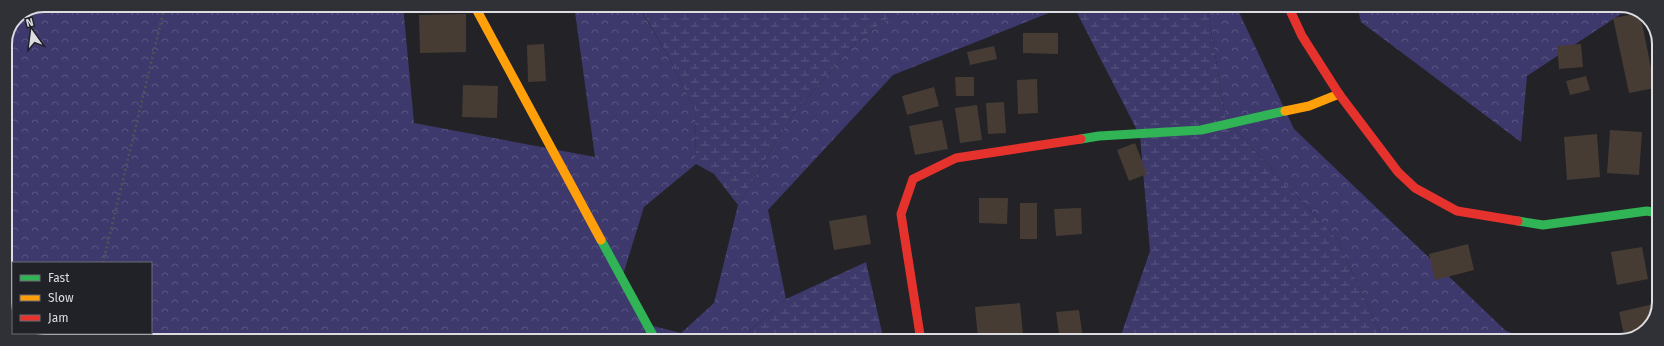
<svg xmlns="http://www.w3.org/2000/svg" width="1664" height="346" viewBox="0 0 1664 346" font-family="'Fira Sans',sans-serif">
<defs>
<pattern id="forest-crowns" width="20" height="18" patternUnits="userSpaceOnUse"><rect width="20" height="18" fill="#3e396d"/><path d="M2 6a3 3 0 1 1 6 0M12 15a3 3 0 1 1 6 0" fill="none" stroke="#595582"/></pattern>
<pattern id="wetland-marsh" width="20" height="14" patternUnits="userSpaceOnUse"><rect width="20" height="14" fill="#3d396b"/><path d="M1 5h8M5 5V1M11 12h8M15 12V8" fill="none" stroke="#585580"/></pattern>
</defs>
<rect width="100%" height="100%" fill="#222227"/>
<!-- forest -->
<path fill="url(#forest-crowns)" d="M44 5H403L414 123 595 157 574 5H644L643 14 667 54 695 110 696 164 644 207 623 275 649 325 681 333 714 303 738 205 793 114 857 41 907 5H1069L893 75 768 210 786 299 738 341 37 340 23 333H151V263H13V323L5 307V44L17 16Z
M1207 6H1236L1294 129 1506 331 1533 341H1384L1337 239 1226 120Z
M1357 6H1621L1624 12 1527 76 1521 142 1361 22Z"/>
<!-- wetland -->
<path fill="url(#wetland-marsh)" d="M644 5H907L857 41 793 114 738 205 714 174 696 164 695 110 667 54 643 13Z
M1073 5 1207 6 1226 120 1337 239 1384 341H1119L1150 251 1140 136Z
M866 262 884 341H738L786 299Z"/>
<!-- building -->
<path fill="#463c34" d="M1640 13 1655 88 1629 93 1613 18Z
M466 14V52L420 53 419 15Z
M1023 33H1058V54L1023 53Z
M544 44 546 81 528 82 527 45Z
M1581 44 1583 67 1559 69 1557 46Z
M994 46 997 59 970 65 967 52Z
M1586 76 1590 90 1570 95 1566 81Z
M955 77H974V96H956Z
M1037 79 1038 113 1018 114 1017 80Z
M463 85 498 86 497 118 462 117Z
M934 87 939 106 907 115 902 96Z
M1004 102 1006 133 988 134 986 103Z
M977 105 982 140 960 143 955 108Z
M942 120 948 149 915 155 909 126Z
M1610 130 1642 132 1639 175 1607 173Z
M1597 134 1600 177 1567 180 1564 137Z
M1135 143 1147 174 1129 181 1117 150Z
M979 198H1008L1007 224 979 223Z
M1020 203H1037V239H1020Z
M1081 208 1082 234 1056 236 1054 209Z
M866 215 871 244 834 250 829 221Z
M1468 244 1474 270 1435 280 1429 254Z
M1642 247 1648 279 1617 285 1611 252Z
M1658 249V280H1656L1653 250Z
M1020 303 1023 334 978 339 975 307Z
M1658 303V309L1645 331 1625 339 1619 312Z
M1079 310 1083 339 1060 341 1056 312Z"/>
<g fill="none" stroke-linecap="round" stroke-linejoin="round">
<!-- path -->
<path stroke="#4c5653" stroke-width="2.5" stroke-dasharray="2 3" stroke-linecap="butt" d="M103 263 165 5
M84 340 86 333"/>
<!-- fast -->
<path stroke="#30b455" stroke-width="9" d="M1081 139 1099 136 1201 130 1285 111
M1518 221 1543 225 1647 211 1658 213
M601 240 656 341"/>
<!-- slow -->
<path stroke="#ff9f0a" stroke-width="9" d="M474 5 601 240
M1285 111 1309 106 1339 94"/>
<!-- jam -->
<path stroke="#e5322d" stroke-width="9" d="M1288 6 1302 36 1339 94 1398 172 1415 188 1457 211 1518 221
M921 341 901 214 913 179 956 158 1081 139"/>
</g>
<!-- crop -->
<path d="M0 0H1664V346H0ZM44 12H1620A32 32 0 0 1 1652 44V302A32 32 0 0 1 1620 334H44A32 32 0 0 1 12 302V44A32 32 0 0 1 44 12Z" fill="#303037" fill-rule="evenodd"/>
<path fill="none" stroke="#dcdce1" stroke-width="2" d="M44 12H1620A32 32 0 0 1 1652 44V302A32 32 0 0 1 1620 334H44A32 32 0 0 1 12 302V44A32 32 0 0 1 44 12Z"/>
<!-- legend -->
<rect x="12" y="262" width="140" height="72" fill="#212128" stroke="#6c6c72"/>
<rect x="20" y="275" width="20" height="6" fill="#30b455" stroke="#6c6c72"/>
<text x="48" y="282" font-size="12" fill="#dcdce1">Fast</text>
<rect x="20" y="295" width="20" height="6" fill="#ff9f0a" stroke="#6c6c72"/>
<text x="48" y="302" font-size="12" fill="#dcdce1">Slow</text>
<rect x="20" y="315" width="20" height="6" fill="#e5322d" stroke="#6c6c72"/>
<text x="48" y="322" font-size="12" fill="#dcdce1">Jam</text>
<!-- north arrow -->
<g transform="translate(32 32) rotate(346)" stroke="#212128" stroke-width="3" paint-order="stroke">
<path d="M0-3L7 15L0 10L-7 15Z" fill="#dcdce1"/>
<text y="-6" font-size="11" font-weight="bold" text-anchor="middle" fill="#dcdce1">N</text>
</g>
</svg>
